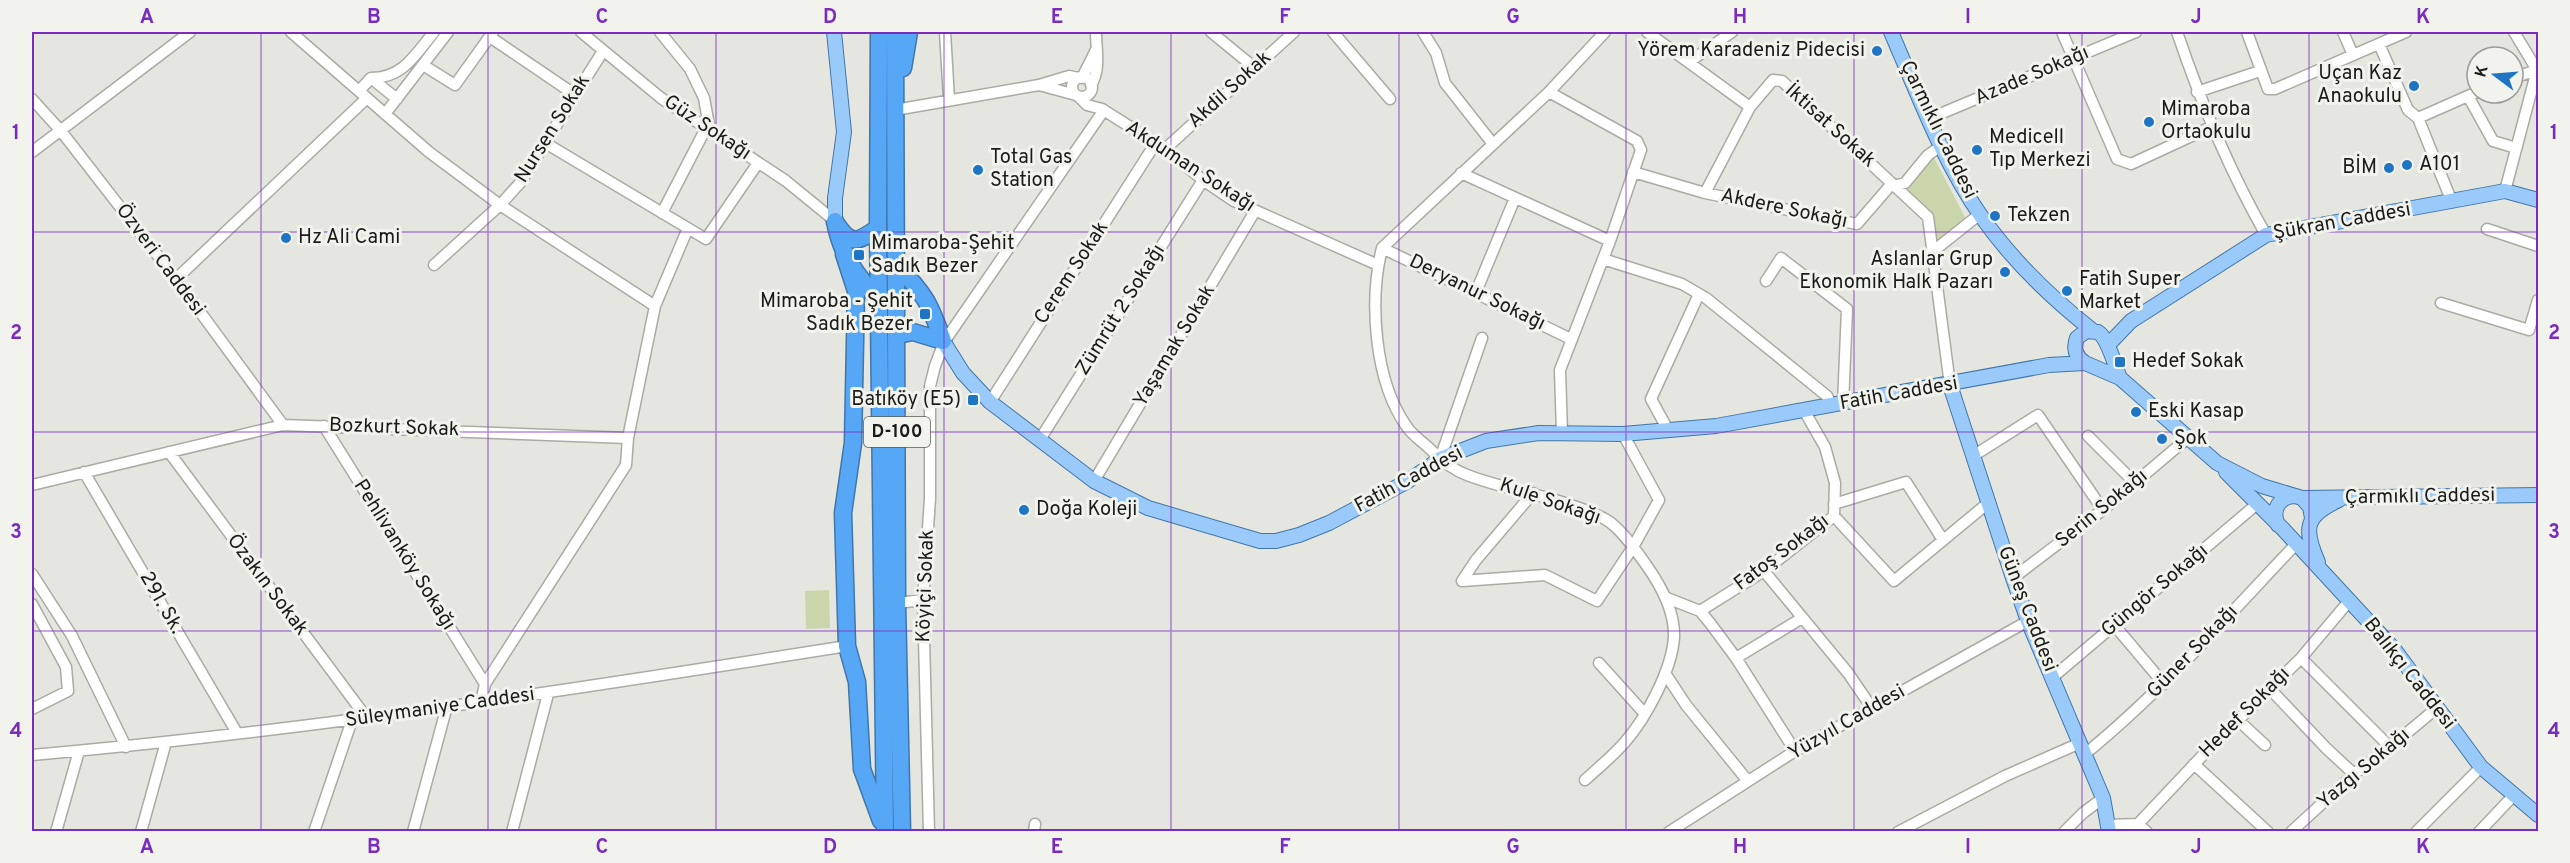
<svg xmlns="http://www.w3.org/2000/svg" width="2570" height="863" viewBox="0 0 2570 863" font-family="Overpass,sans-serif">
<rect width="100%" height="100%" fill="#e4e6df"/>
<!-- green -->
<path fill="#cbd5ac" d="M1933 156 1966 219 1935 242 1932 216 1908 189Z
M829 590 830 628 806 629 805 591Z"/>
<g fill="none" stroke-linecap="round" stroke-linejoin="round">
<defs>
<path id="minor" d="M291 32 429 152 500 205 655 306
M581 32 661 98 786 181 835 221
M660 32 690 69 704 98 710 131
M945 32 949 99
M1211 32 1255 68
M1333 32 1390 99
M1423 32 1436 53 1445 83 1493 144
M1647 32 1750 107
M2062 32 2117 159 2131 164 2211 127
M2177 32C2201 103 2229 170 2266 235
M2247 32 2268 89H2275L2406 32
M2343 32 2353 55
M2514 32 2537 70
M490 37 574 94
M2379 44 2408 110 2418 118 2452 202
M1689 62 1732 32
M423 65 455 85 493 32
M1072 87a10 10 0 1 1 20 0a10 10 0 1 1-20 0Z
M371 78 397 99
M1082 78 1096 50
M2513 78 2537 70
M1039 85 1076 95
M1091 85C1101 69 1096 50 1096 32
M359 91 371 78C403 78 415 55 434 32
M1549 92 1637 141 1641 150 1610 241 1560 370 1562 434
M2197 92 2260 71
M2468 96 2493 141 2516 148
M1079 97 1087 105 1102 109 1165 149 1203 180 1234 201 1378 265
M32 99 61 131 176 279 283 425
M895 110 1039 85 1069 76 1078 78
M385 114 448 32
M2418 118 2477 92
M1928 119 2136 32
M547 144 706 239 758 163
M1165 149 1294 32
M32 152 190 32
M1633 172 1705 193 1857 224 1889 187 1905 183 1928 155 1941 146
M1461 173 1610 241
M2505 191 2538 66
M1705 193 1750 107 1773 80 1782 81 1928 217 1950 385
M662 213 706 128
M2487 229 2538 246
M1382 248 1571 339
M1931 253 1980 214
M1603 259 1682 284 1706 298 1827 396 1832 406
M434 265 500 205 520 183 603 51
M176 279 367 98
M1766 281 1781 258 1847 309 1843 404
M1476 292 1515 198
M2441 303 2529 330 2538 300
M990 402 1155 144
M324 426 485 684
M1668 430 1651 399 1699 294
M2088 436 2135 483
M1039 441 1203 180
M169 452 366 717
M1973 456 2038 415 2103 510
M1440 459 1482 338
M84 472 237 733
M1094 481 1255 211
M32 485 283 425 628 438 655 306 688 228
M1533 493 1476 560 1462 581 1545 575 1597 601 1633 547 1659 500 1623 434
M1834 504 1906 482 1943 540
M1834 516 1894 581 1988 503
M1764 571 1848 673 1872 708
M32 574 72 636 126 747
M2013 578 2105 508 2189 437
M1667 598 1700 611 1710 623 1736 658 1795 751
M897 603 923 600
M32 604 66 667 68 691 32 709
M1700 611 1764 571 1834 516 1835 483 1825 447 1805 412
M2115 626 2164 684
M1736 658 1802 618
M2301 658 2390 747
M1599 663 1645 714
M1665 673 1686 705 1747 780
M2053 677 2257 504
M2271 690 2326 748 2354 774
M481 702 485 684 626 465 628 438
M2239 721 2265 745
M2085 754C2162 691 2227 617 2296 544
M32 755C305 731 576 689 847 646
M2194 764 2268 832
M1585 780C1598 768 1613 756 1625 742 1646 718 1672 670 1674 637 1675 611 1661 586 1647 566 1637 552 1620 527 1605 519 1563 497 1511 492 1467 475 1453 470 1440 459 1430 449 1423 442 1413 436 1407 427 1374 381 1369 301 1382 248L1549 92 1605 32
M2138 824 2203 755 2301 658 2350 600
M2108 825 2138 824 2147 832
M56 832 79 751
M141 832 166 742
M314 832 352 720
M413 832 447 706
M512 832 548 694
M929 832 923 600 930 499V386L935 366 944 342 1104 110
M1034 832 1035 824
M1669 832 1795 751 2028 621
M1898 832 2005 776 2080 743
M2064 832 2083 813 2103 798
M2291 832 2354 774 2390 747 2438 707
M2416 832 2481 767
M2479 832 2514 795"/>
<path id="major" d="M834 32 844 132 835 198V221
M1891 32C1918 94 1942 160 1981 216 2012 260 2050 297 2092 330
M943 341 963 373 990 402 1094 481 1148 508 1260 541H1276L1299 535 1329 523 1408 481 1440 459 1486 441 1539 433 1623 434 1716 426 2049 365 2085 363 2120 378 2217 463 2262 486 2302 498 2310 507 2312 518
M2108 345 2131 321 2266 235 2505 191 2538 200
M2085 363C2076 357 2073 349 2077 338L2086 331 2098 332C2108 338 2115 366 2120 378
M1950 385 2013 578 2028 621 2103 798 2109 832
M2226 472 2283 529 2394 649 2481 767 2538 815
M2302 498 2538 495
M2278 525C2271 510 2279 496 2296 496
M2318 562C2303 528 2305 516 2339 500"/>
<path id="highway" d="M879 32 878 228 885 832
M895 32 897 603 902 832
M903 68 909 32
M835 221C841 254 856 276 879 299
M835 222C852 247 857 242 878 228
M844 254 856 291 853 443 843 513 847 646 857 682 862 769 881 821
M896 265C924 292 930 304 943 341
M897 335 913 332 943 341"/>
</defs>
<!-- minor casing -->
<use href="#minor" stroke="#a9aba4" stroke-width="13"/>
<!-- major casing -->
<use href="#major" stroke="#4276a9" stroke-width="16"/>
<!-- highway casing -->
<use href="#highway" stroke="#4276a9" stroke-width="19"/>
<!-- minor -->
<use href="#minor" stroke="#fff" stroke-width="10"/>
<!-- major -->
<use href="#major" stroke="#9acafa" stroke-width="14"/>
<!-- highway -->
<use href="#highway" stroke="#57a7f7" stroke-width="16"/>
</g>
<!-- grid -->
<path fill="none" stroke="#7b2cbf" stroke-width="1.5" stroke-opacity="0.55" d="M261 32V832M488 32V832M716 32V832M944 32V832M1171 32V832M1399 32V832M1626 32V832M1854 32V832M2082 32V832M2309 32V832M32 232H2538M32 432H2538M32 631H2538"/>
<!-- markers -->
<g fill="#1e75c3" stroke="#f1f3ec" stroke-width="2">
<circle cx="1877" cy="51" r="6"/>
<circle cx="2414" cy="86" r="6"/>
<circle cx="2149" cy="122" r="6"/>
<circle cx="1977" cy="150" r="6"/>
<circle cx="2407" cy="165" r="6"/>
<circle cx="2389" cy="168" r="6"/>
<circle cx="978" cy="170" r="6"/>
<circle cx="1995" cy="216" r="6"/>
<circle cx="286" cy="238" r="6"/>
<rect x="853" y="249" width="12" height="12" rx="3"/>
<circle cx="2005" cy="272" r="6"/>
<circle cx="2067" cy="291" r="6"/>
<rect x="919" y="308" width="12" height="12" rx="3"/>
<rect x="2114" y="356" width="12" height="12" rx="3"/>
<rect x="967" y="394" width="12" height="12" rx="3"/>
<circle cx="2136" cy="412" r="6"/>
<circle cx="2162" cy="439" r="6"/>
<circle cx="1024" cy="510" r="6"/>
</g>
<g text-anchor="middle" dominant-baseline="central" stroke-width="6" stroke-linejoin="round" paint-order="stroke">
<!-- shield labels -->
<rect fill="#f1f3ec" stroke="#5b5c58" stroke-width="1.5" x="864" y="417" width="66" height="30" rx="4.5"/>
<g font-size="18" font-weight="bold" fill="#1b1c19">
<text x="897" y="432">D-100</text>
</g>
<!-- poi labels -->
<g font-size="20" fill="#1b1c19" stroke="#f1f3ec" text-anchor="start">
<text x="1865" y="51" text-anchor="end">Yörem Karadeniz Pidecisi</text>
<text x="2402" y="74" text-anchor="end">Uçan Kaz<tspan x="2402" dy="23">Anaokulu</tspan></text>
<text x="2161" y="110">Mimaroba<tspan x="2161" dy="23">Ortaokulu</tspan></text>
<text x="1989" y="138">Medicell<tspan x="1989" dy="23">Tıp Merkezi</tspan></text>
<text x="990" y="158">Total Gas<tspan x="990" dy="23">Station</tspan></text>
<text x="2419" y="165">A101</text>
<text x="2377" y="168" text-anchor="end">BİM</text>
<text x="2007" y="216">Tekzen</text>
<text x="298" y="238">Hz Ali Cami</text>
<text x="871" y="244">Mimaroba-Şehit<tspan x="871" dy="23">Sadık Bezer</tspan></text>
<text x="1993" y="260" text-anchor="end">Aslanlar Grup<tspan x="1993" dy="23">Ekonomik Halk Pazarı</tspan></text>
<text x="2079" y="280">Fatih Super<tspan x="2079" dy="23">Market</tspan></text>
<text x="913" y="302" text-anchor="end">Mimaroba - Şehit<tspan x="913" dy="23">Sadık Bezer</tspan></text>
<text x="2132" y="362">Hedef Sokak</text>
<text x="961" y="400" text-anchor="end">Batıköy (E5)</text>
<text x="2148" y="412">Eski Kasap</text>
<text x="2174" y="439">Şok</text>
<text x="1036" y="510">Doğa Koleji</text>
</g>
<!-- street labels -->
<g font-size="20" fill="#1b1c19" stroke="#f1f3ec">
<text transform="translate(2032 76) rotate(-23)">Azade Sokağı</text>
<text transform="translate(1230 90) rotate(-42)">Akdil Sokak</text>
<text transform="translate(1830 126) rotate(42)">İktisat Sokak</text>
<text transform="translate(707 128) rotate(34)">Güz Sokağı</text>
<text transform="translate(553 129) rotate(-58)">Nursen Sokak</text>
<text transform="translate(1938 130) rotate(64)">Çarmıklı Caddesi</text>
<text transform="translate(1190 167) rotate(33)">Akduman Sokağı</text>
<text transform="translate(1784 209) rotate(12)">Akdere Sokağı</text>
<text transform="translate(2342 222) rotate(-10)">Şükran Caddesi</text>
<text transform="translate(160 260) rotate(53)">Özveri Caddesi</text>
<text transform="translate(1072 273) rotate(-57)">Cerem Sokak</text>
<text transform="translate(1477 293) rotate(26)">Deryanur Sokağı</text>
<text transform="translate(1121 310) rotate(-58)">Zümrüt 2 Sokağı</text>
<text transform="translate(1175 346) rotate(-59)">Yaşamak Sokak</text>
<text transform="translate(1899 394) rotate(-10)">Fatih Caddesi</text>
<text transform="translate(394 428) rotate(2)">Bozkurt Sokak</text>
<text transform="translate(1409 480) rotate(-28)">Fatih Caddesi</text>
<text transform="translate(2420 497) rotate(-1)">Çarmıklı Caddesi</text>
<text transform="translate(1550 502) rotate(19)">Kule Sokağı</text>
<text transform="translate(2102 509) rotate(-39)">Serin Sokağı</text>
<text transform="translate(1782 553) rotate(-37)">Fatoş Sokağı</text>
<text transform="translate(404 555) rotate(58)">Pehlivanköy Sokağı</text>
<text transform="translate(267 585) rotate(53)">Özakın Sokak</text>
<text transform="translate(926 586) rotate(-88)">Köyiçi Sokak</text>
<text transform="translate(2155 591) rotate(-40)">Güngör Sokağı</text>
<text transform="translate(161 603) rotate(60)">291. Sk.</text>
<text transform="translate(2027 609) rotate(69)">Güneş Caddesi</text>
<text transform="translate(2193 652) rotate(-46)">Güner Sokağı</text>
<text transform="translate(2409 674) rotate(52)">Balıkçı Caddesi</text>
<text transform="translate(440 708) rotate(-8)">Süleymaniye Caddesi</text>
<text transform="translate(2245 713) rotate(-45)">Hedef Sokağı</text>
<text transform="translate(1847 723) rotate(-30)">Yüzyıl Caddesi</text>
<text transform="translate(2364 769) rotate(-40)">Yazgı Sokağı</text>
</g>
</g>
<!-- border -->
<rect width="2570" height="863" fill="none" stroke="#f1f3ec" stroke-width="66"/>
<!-- north arrow -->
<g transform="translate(2495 75) rotate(286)"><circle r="28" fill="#f1f3ec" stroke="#9b9d98" stroke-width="1.5"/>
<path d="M0-4.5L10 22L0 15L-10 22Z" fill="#1e75c3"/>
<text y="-9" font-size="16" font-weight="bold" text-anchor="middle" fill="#1b1c19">K</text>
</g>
<rect x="33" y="33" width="2504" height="797" fill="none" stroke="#7b2cbf" stroke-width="2"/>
<g font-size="20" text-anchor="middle" font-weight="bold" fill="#7b2cbf">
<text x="147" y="23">A</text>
<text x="374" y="23">B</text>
<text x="602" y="23">C</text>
<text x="830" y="23">D</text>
<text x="1057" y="23">E</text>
<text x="1285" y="23">F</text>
<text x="1513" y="23">G</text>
<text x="1740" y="23">H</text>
<text x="1968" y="23">I</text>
<text x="2196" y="23">J</text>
<text x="2423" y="23">K</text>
<text x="16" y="139">1</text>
<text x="2554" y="139">1</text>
<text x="16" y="339">2</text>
<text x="2554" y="339">2</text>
<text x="16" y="538">3</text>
<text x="2554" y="538">3</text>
<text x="16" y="737">4</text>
<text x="2554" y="737">4</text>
<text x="147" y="853">A</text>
<text x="374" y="853">B</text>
<text x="602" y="853">C</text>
<text x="830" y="853">D</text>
<text x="1057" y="853">E</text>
<text x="1285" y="853">F</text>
<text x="1513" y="853">G</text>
<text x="1740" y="853">H</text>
<text x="1968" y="853">I</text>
<text x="2196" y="853">J</text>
<text x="2423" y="853">K</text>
</g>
</svg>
